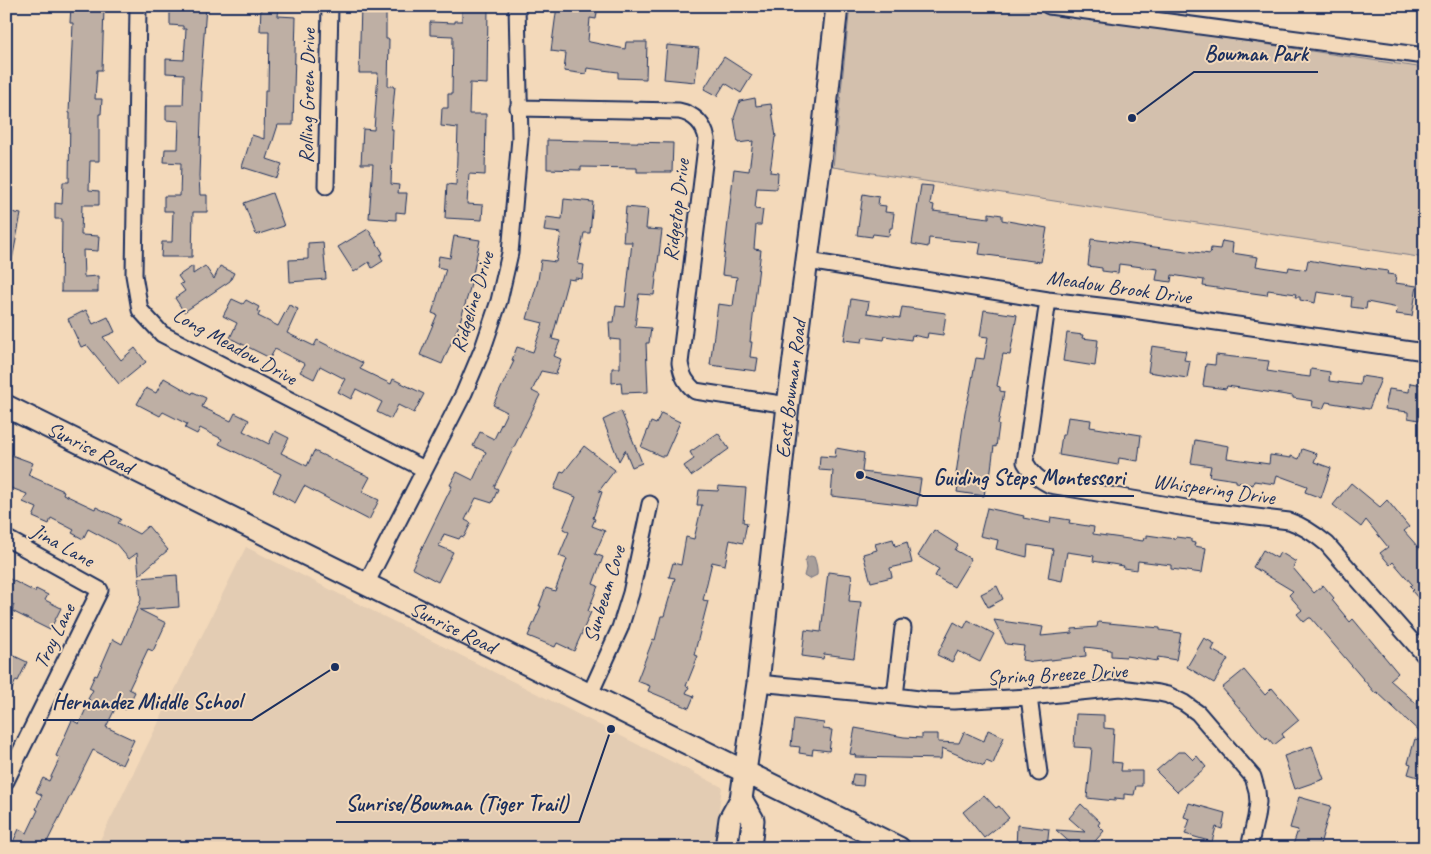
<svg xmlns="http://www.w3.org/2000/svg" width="1431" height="854" viewBox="0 0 1431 854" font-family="Caveat,sans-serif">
<rect width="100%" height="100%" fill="#f3d9ba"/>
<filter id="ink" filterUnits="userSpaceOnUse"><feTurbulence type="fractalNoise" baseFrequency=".02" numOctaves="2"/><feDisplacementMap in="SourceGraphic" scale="10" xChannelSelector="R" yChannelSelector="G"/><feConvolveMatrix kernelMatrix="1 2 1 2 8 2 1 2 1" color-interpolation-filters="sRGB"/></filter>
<g filter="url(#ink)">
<!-- built -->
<path fill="#e3ccb3" d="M246 547 722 787 714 848H96Z"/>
<!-- green -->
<path fill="#d3c0ad" stroke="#777886" d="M850 6H1010L1425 68V258L833 167Z"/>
<!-- water -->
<path fill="#a99f9a" stroke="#707282" d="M811 556 814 557C816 562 818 570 817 575L809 579 804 576 806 568 805 562 807 557Z"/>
<!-- building -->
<path fill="#beafa4" stroke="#1b2f5e" d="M71 6 104 8 102 70H97L95 99H102L101 114H99V161H90L89 190 99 191V205H82L81 235 99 236 98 251 83 250 84 277 98 276V292H61L62 219H55V203L62 204 63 182H69L70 113H69L73 23H70Z
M170 6H206L200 91H202L199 176 200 195H207V212H193L192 257H161L162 242H172L173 211H164V196H180L181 163 164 162 165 149H178L179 121 166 120V105H183L184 74 166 73V59L184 60 186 29H183V26L170 25Z
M261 6H279L278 16 296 17 293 125H278L267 159 282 164 277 178 242 167 252 135 264 139 265 90H268L269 31H260Z
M361 6H386V39H389L388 86H395L391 129H393L391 184 399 185 398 193H407L405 213 396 212V220L369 218 373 164H361L363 129 374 130 378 73H359Z
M462 6H488L487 84 470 83 469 114H486L485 175 469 174 467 204 483 205 482 220 445 218 447 184 456 185 458 128 441 126 442 108H448V94H452L453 36 430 35V22L455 23V21H462Z
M557 6H598L596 19 590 18 588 41 590 42 625 49 626 42H647L646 79 618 78V72L587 68 586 74 564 71 566 53 551 51Z
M667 45 699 48 695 82 664 79Z
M724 57 752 75 741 93 725 83 717 96 704 89Z
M755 98 756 106 771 104 776 137H775L770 172 778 173 777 189 757 188 755 209 763 210 761 225H756L754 249 761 250 750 342H752L750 357 758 358 756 371 710 365 718 304 733 306 737 277 722 275 734 169 749 171 753 141 738 143 734 118 740 101Z
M547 140 673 143 672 172H637V168L581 167V170L547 169Z
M921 185 933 186 930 204 934 205 933 211 989 218V213L1002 215V220L1047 228 1041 262 979 254 981 243 929 238 928 247 912 244Z
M272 193 284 226 256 235 244 203Z
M863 194 879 197 878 205 886 206 885 212 894 213 892 228H890L889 236 873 234 872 237 857 235Z
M564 199 593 202 590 233H584L578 264 584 265 582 279 575 278V280L568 279 552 339 560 341 554 356 561 359 556 374 541 371 532 391 540 395 494 487 498 489 492 503 476 498 465 520 471 523 464 537 461 536 459 539 444 534 439 546 453 552 438 582 412 568 452 486 450 485 457 472 473 480 486 452 473 446 480 432 494 439 507 412 493 405 514 361 512 360 517 347 533 352 543 323 527 319 538 280 541 260 556 262 561 233 544 231 546 217 562 219Z
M626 207 648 209 646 229 662 230 654 295 639 294 635 327 651 328 649 343H646L648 392 622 393 621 382 612 383V368H620V340L610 339 609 322H614L616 306 625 307 632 242H623Z
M6 211 21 214 12 260H6Z
M368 229 383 253 380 255 383 261 372 268 369 262 354 272 338 247Z
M454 236 480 240 470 288 459 325 442 364 420 355 437 315 432 313 446 269 437 267 439 256 450 258Z
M1091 239 1210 254 1211 248 1220 249 1222 241 1233 243 1232 253 1258 257 1256 266 1288 271 1289 267 1306 270 1308 260 1341 266V265L1388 271 1387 274 1396 275 1395 283 1417 286 1412 316 1396 314 1398 308 1367 302 1366 309 1351 307 1352 297 1317 292 1315 303 1300 300V297H1295L1296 294 1268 290 1267 295 1203 286 1204 280 1172 275 1171 282 1156 280 1158 269 1119 264 1118 273 1102 271V268L1088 266Z
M323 242 326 279 290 282 289 260 308 259V243Z
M193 266V274L205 266 214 279 220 266 234 273 230 281 184 312 175 298 185 291 180 284 183 283 178 276Z
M232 299 243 304 246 300 259 307 257 311 260 312 258 316 278 326 289 305 298 309 287 333 314 346 317 340 363 363 360 369 391 384 393 379 424 394 414 413 398 405 391 419 377 412 382 402 356 389 351 399 338 392 345 379 320 366 314 379 300 372 305 364 275 349 270 358 230 338 237 323 223 316Z
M851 299 869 302 867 313 900 318 902 307 946 313 943 335 928 333 927 338 912 335 911 340 885 336 884 340 863 337 862 342 844 340Z
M86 310 93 324 108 317 115 332 103 337 121 360 135 348 146 362 119 384 87 345 81 347 68 319Z
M984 310 1017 315 1010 355 1003 354 997 386 1000 387V391L1004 392 998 425H999L996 447 994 446 990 477H987L984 496 957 492 960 474H956L965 412 970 391 976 358 984 359 988 337 980 336Z
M1067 333 1083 335 1082 338 1098 340 1095 366 1063 361Z
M1152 346 1186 351 1184 360 1190 361 1187 378 1148 372Z
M1216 355 1269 361 1267 371 1286 374 1310 377 1311 369 1330 372 1329 381 1360 385 1361 376 1381 379 1369 409 1326 402 1323 409 1312 407 1313 401 1293 398V396L1227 386 1226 389 1203 386 1206 364 1215 365Z
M164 378 192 394 193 392 206 398 202 407 231 421 235 413 249 420 243 431 269 444 275 431 289 438 281 453 307 466 314 451 370 477 362 492 379 500 369 520 304 486 295 503 273 491 281 474 219 444 222 439 200 428 197 434 185 428 187 424 163 412 160 416 137 404 146 388 156 393Z
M1410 383 1425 385V415L1420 414 1419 420 1408 418V412L1385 409 1389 389 1409 392Z
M621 411 642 463 632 467 625 450 619 461 603 420Z
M661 413 680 422 665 456H661L641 447 651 422 656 424Z
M1068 417 1091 420 1090 427 1141 435 1138 461 1119 458 1118 465 1059 455 1062 435H1065Z
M718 433 729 449 691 476 684 466 694 459 690 452Z
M1195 440 1229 446 1227 458 1269 464 1270 455 1291 458V456L1299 459 1302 449 1317 454 1314 462 1331 468 1321 498 1305 492 1307 486 1277 475 1275 484 1254 481 1253 485 1236 482V480L1209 476 1211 466 1191 463Z
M584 446 615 470 599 491 602 492 593 518 595 519 592 526 605 531 595 554 603 557 593 584 598 586 588 611 591 612 574 651 557 643 555 647 528 636 541 606H539L546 588 555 591 567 559 559 556 569 532 563 529 576 497 554 489 561 471 564 472Z
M836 448 864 453 862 472 921 479 917 506 831 496 833 471 819 470 820 456 835 457Z
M6 453 33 463 28 475 64 491 63 494 95 509 96 507 121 519 118 523 139 534 148 526 168 550 139 575 137 553 129 559 116 544 88 529 83 539 72 533 74 530 51 518 49 524 33 517 37 508 23 502 27 494 6 486Z
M1351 483 1380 507 1387 500 1409 527 1404 531 1425 555V606L1412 591 1414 590 1410 586 1412 584 1393 562 1390 565 1380 553 1388 547 1366 520 1361 527 1333 505Z
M719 486 746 488 743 522 747 523 743 543 730 540 725 565 712 562 703 600 708 601 694 655 698 656 686 686 689 687 686 693 694 696 689 708 648 691 650 686 637 681 653 639 655 640 661 616H664L675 578 669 577 673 563 681 565 686 537 694 539 702 505H697L699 490 718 491Z
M987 508 1024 516 1023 518 1050 523 1051 517 1070 520 1069 523 1094 527 1093 534 1143 541 1144 538H1147V535L1175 539 1176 537 1191 539V542L1195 543 1194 546 1206 548 1202 573 1171 569V565L1138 561 1137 570 1123 568 1124 566 1093 561 1094 556 1067 552 1062 581 1048 578 1053 549 1028 545 1027 557 996 549 998 540 980 536Z
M934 530 958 545 955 550 971 559 954 587 935 576 939 569 918 556Z
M893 539 895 546 907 542 912 563 890 568 892 577 871 582 863 554 877 550 875 544Z
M1263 550 1277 558 1280 552 1296 562 1293 568 1314 593 1323 585 1334 598 1332 600 1350 622 1353 619 1398 673 1390 680 1417 704 1421 687 1425 688V737L1377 692 1375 693 1311 618H1309L1304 622 1297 614 1302 610 1289 595 1293 591 1253 567Z
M828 572 852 575 849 601 861 602 854 658 824 654 823 659 802 656 805 630 821 632Z
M177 575 179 607 140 610 166 623 153 651 148 649 129 689 135 692 126 710 117 705 106 727 134 740 122 765 93 750 44 848H24L13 842 19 829 27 833 38 810 36 809 42 795 36 792 43 778 49 781 60 758 56 756 72 720 79 724 90 700 88 699 93 690 89 688 95 675 97 676 113 639 122 644 141 600 139 578Z
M6 577 35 592 36 589 48 595 45 600 61 608 50 630 12 611 14 605 6 601Z
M997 586 1003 599 988 607 981 594Z
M968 620 994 634 980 662 958 651 952 662 937 655 954 622 964 628Z
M994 620 1043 627 1041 636 1072 633V629L1097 627 1098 622 1160 628V630L1181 633 1176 660 1158 657 1157 661 1126 656V657L1111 656V650L1085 647 1086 656 1033 662 1022 660 1024 646 1006 644Z
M1204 638 1215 644 1212 650 1228 659 1214 683 1187 667Z
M6 652 27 662 18 681 16 680 6 702Z
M1244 670 1265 695 1272 688 1299 720 1282 734 1284 737 1274 745 1267 737 1266 739 1222 688Z
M1076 714 1104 715V728L1114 729 1112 762 1122 763 1121 771H1142V786H1136L1134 795 1124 794V799L1115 798V801L1087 798 1092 748 1074 747Z
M794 719 824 723 823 729 832 730 829 751 813 749 812 755 799 753 800 747 791 746Z
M855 728 904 737 922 738V734H938V742L959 743 964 732 984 741 988 730 1004 737 993 764 986 761 984 766 942 748 941 759 855 757 856 755 850 754Z
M1415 739 1425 742V779L1408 774 1411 764 1408 763Z
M1312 746 1324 779 1295 789 1284 756Z
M1178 752H1185L1193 760 1197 756 1206 767 1177 792 1156 771Z
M853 774 864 775 863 786 851 785Z
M984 795 996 808 999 806 1009 818 984 838 963 812Z
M1299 797 1331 806 1319 848H1292L1298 830 1290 828Z
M1189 803 1225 813 1222 829 1216 827 1212 842 1185 834 1190 819 1184 817Z
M1081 804 1100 822 1098 825 1104 831 1089 848H1076L1056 830 1085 832 1069 818Z
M1017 825 1049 829 1047 848H1016Z"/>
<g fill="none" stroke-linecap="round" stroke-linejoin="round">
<defs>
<path id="street" d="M138 6 134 275 140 310 162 334 424 469
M1049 6 1425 56
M518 108 679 111C694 114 704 124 707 139L680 363C682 376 686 383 695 391L788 405
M326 186 330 6
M808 261 1048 300 1126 309 1425 352
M1048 300 1025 462C1032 474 1038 479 1050 485L1198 510 1289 521C1304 526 1315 534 1327 544L1425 656
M6 538 100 590 6 781
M366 584 464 393 483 348 499 301 510 253 520 138 517 6
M758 683 895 696 927 700 954 701 1029 697 1120 688 1159 693 1168 695 1184 703 1198 713 1253 777 1257 791 1258 802 1256 817 1249 848
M590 694 620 628 631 593 650 504
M895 696 903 628
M1029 697 1039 773"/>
<g id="secondary">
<path id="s1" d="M6 406 899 848"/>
<path d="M741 799 753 820 750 848"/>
<path id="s2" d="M726 848 730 819 741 799 758 683 788 405 821 153 837 6"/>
</g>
</defs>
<!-- street casing -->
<use href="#street" stroke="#1b2f5e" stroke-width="19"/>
<!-- secondary casing -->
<use href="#secondary" stroke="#1b2f5e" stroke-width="25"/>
<!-- street -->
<use href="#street" stroke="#f3d9ba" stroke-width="15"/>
<!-- secondary -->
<use href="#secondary" stroke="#f3d9ba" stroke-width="21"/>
</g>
</g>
<g text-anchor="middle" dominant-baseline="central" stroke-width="4" stroke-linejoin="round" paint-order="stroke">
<!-- street labels -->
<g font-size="21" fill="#1b2f5e" stroke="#f3d9ba">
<text transform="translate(307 96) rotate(-89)">Rolling Green Drive</text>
<text transform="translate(676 210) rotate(-83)">Ridgetop Drive</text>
<text transform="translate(1119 287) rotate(8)">Meadow Brook Drive</text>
<text transform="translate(472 302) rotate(-73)">Ridgeline Drive</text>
<text transform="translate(235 346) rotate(29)">Long Meadow Drive</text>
<text stroke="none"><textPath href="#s2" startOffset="465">East Bowman Road</textPath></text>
<text stroke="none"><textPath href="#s1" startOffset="94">Sunrise Road</textPath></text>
<text transform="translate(1214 489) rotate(8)">Whispering Drive</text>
<text transform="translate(63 545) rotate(29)">Jina Lane</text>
<text transform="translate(604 594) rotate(-73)">Sunbeam Cove</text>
<text stroke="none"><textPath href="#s1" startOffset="499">Sunrise Road</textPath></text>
<text transform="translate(54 636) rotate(-64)">Troy Lane</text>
<text transform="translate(1057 674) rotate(-3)">Spring Breeze Drive</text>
</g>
</g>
<!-- callouts -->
<path fill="none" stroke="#1b2f5e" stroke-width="2" d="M1132 118L1194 72H1318M860 475L923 496H1134M335 667L252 720H43M611 729L579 822H336"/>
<g fill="#1b2f5e" stroke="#f3d9ba" stroke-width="2">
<circle cx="1132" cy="118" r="5"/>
<circle cx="860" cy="475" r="5"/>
<circle cx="335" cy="667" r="5"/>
<circle cx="611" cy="729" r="5"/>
</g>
<g font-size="22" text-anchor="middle" font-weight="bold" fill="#1b2f5e" stroke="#f3d9ba" stroke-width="4" stroke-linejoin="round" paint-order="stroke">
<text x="1256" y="61">Bowman Park</text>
<text x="1029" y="485">Guiding Steps Montessori</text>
<text x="147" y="709">Hernandez Middle School</text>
<text x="457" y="811">Sunrise/Bowman (Tiger Trail)</text>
</g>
<!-- margin -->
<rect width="1431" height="854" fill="none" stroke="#f3d9ba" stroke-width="25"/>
<rect x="12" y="12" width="1406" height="829" fill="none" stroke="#1b2f5e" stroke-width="2" filter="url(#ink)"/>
</svg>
